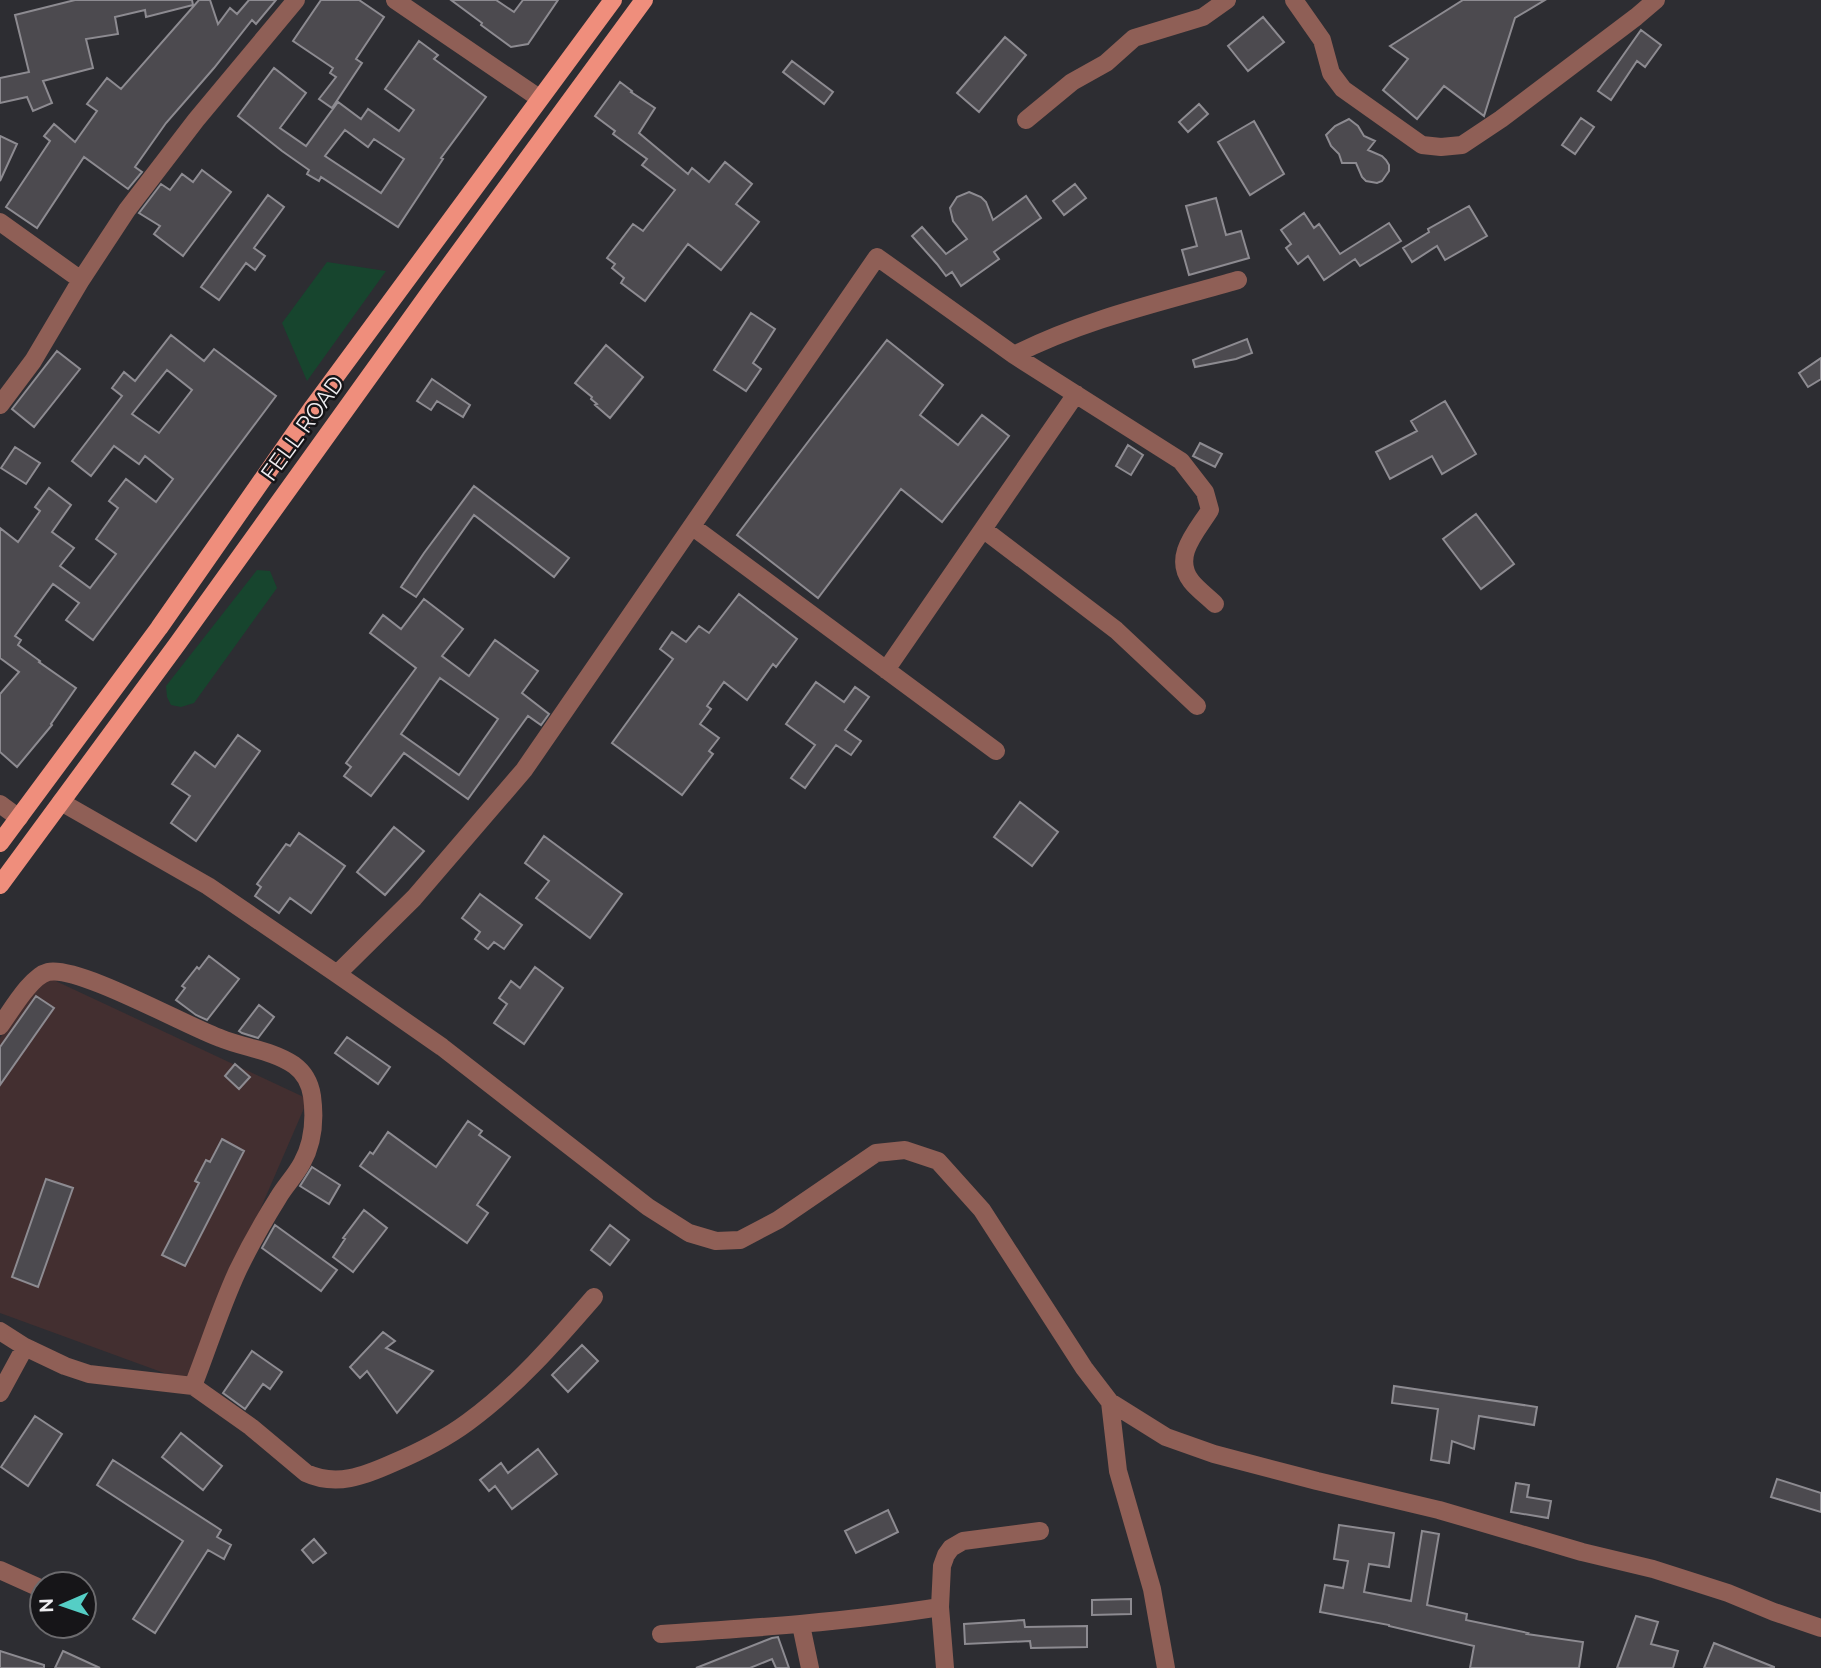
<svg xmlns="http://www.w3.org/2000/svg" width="1821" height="1668" viewBox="0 0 1821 1668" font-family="Raleway,sans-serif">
<rect width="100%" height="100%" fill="#2d2d32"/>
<!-- education -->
<path fill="#432f30" d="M45 976 308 1099 186 1381 0 1313V1038Z"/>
<!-- green -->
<path fill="#17452e" d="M327 262 386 271 307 381 282 323Z
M257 570 270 571 277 588 194 703 181 707 171 705 167 697 166 686Z"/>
<!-- building -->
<path fill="#4c4a4f" stroke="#8d8b91" stroke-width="2" fill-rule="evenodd" d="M75 0H192L193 5 146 17 145 10 115 17 118 34 86 39 93 68 43 81 52 103 33 111 27 97 0 103V78L29 72 15 15Z
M199 0H210L218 24 230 8 237 14 249 0H276L256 24 252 20 214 68 166 123 135 167 142 172 128 189 84 157 37 228 6 207 50 141 44 136 54 124 75 142 97 111 87 104 107 78 121 89Z
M321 0H359L384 17 356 59 362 63 332 108 319 99 336 77 330 73 333 68 293 41Z
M451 0H496L514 12 523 0H558L528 44 511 47 481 25 482 23Z
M1463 0H1545L1515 18 1484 116 1444 86 1417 119 1383 90 1408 59 1390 46Z
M1263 17 1284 42 1248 71 1228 46Z
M1641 30 1661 45 1645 67 1637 61 1611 100 1598 91Z
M1005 37 1026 55 979 112 957 93Z
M419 41 438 55 434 59 486 97 441 158 443 159 398 227 321 177 319 181 307 174 309 170 282 151 238 116 274 68 306 93 280 128 306 146 338 102 361 119 368 109 399 131 414 110 385 89ZM345 130 368 147 374 139 404 159 381 193 325 156Z
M792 61 833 92 824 104 783 72Z
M620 82 632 91 631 92 655 108 639 133 688 174 692 168 709 182 725 162 752 184 736 204 759 222 721 270 688 244 645 301 621 283 624 278 612 268 615 264 607 258 633 224 643 231 675 190 642 165 647 159 613 134 615 131 595 116Z
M1199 104 1208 114 1188 132 1179 122Z
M1581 118 1594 127 1575 154 1562 145Z
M1349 119 1358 126 1364 136 1375 141 1368 150 1382 156 1386 160 1389 165V171L1382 181 1377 183 1366 181 1362 177 1356 163H1342L1339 154 1331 146 1326 135 1335 126Z
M1254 121 1284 174 1250 195 1218 142Z
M0 136 17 144 0 181Z
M202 170 231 192 183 256 154 234 160 226 139 213 161 184 170 190 182 174 193 182Z
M1075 184 1086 198 1064 215 1053 201Z
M969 192 981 197 986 202 993 220 1026 196 1041 218 994 252 999 259 961 286 952 272 946 276 937 264 912 236 922 227 946 254 967 239 953 221 950 208 957 197Z
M268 195 284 207 254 248 265 256 255 270 246 263 219 300 201 287Z
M1216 198 1226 235 1241 231 1249 258 1189 275 1182 250 1197 246 1186 206Z
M1469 206 1487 236 1445 260 1437 246 1412 262 1403 248 1429 232 1428 229Z
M1304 213 1314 228 1319 224 1340 254 1389 223 1401 241 1360 266 1355 259 1324 280 1308 256 1298 264 1286 248 1291 244 1281 230Z
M751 313 775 329 753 363 761 369 746 391 714 370Z
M171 335 204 361 214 349 276 396 93 640 66 620 79 603 53 584 15 636 21 640 18 645 40 661 39 662 76 688 51 724 52 725 17 767 0 752V694L19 672 0 658V528L18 542 40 511 35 507 49 488 71 505 52 532 74 548 60 566 90 588 116 554 96 539 118 508 109 501 126 479 156 502 173 479 145 456 139 464 114 446 91 476 72 461 122 396 112 388 124 372 135 381ZM167 370 192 390 159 433 132 414Z
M1247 339 1252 353 1236 359 1195 367 1193 360Z
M887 340 943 385 920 415 958 445 982 415 1009 436 942 522 901 489 818 598 737 535 814 434Z
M606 345 643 377 610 418 595 405 597 404 591 399 592 397 575 383Z
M57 351 80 369 34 427 12 409Z
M1821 358V379L1808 387 1799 373Z
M432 379 470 405 463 417 437 401 431 410 417 401Z
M1445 401 1476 454 1442 474 1432 456 1390 479 1376 452 1417 431 1411 421Z
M1200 443 1222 454 1215 467 1193 456Z
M1128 445 1143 455 1131 475 1116 466Z
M15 447 40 463 26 484 1 468Z
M474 486 569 558 554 577 474 515 416 597 401 587 424 553Z
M1476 514 1514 564 1481 589 1443 539Z
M739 594 797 639 776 667 773 664 747 700 724 682 707 706 711 709 700 724 719 738 709 751 713 754 682 795 612 743 673 659 660 649 672 632 686 642 699 626 709 633Z
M424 599 463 629 442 656 469 676 495 640 538 671 522 693 549 714 541 725 528 716 468 799 404 753 371 796 344 776 351 767 346 763 416 668 370 633 383 615 401 629ZM440 678 498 719 459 775 401 734Z
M816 682 844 702 855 687 869 697 845 730 861 741 851 755 836 745 805 788 791 778 815 745 786 724Z
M238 735 260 751 196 841 171 823 190 796 172 784 195 752 215 767Z
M1020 802 1058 832 1032 866 994 837Z
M394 827 424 851 385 895 357 872Z
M299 833 345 866 311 913 290 898 279 913 255 896 261 887 257 884 286 844 290 846Z
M544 836 622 894 590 938 536 898 549 881 525 863Z
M480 894 522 925 504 949 494 942 488 949 475 939 480 932 462 918Z
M209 956 239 979 207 1020 196 1015 176 1000 185 988 182 986 197 967 199 969Z
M535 967 563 988 524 1044 494 1023 507 1004 499 998 511 981 520 988Z
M36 996 54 1008 0 1085V1047Z
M259 1005 274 1017 258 1038 242 1033 239 1031Z
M347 1037 390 1067 378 1084 335 1053Z
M235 1064 250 1077 239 1089 225 1076Z
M468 1121 482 1131 479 1135 510 1157 477 1205 488 1213 467 1243 360 1166 370 1152 373 1154 388 1132 436 1167Z
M222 1139 244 1151 185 1266 162 1255 199 1183 195 1181 206 1160 210 1162Z
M312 1167 340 1185 329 1204 300 1186Z
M46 1179 73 1188 38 1287 12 1277Z
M364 1210 387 1228 353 1272 333 1257 345 1239 343 1238Z
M275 1225 337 1270 321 1291 262 1248Z
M610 1225 629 1240 610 1265 591 1250Z
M383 1332 395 1341 386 1348 433 1371 397 1413 367 1371 360 1378 350 1367Z
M582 1345 598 1361 568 1392 552 1375Z
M252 1351 282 1372 270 1389 263 1384 245 1409 223 1393Z
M1394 1386 1537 1407 1534 1425 1479 1416 1474 1449 1452 1441 1449 1463 1431 1460 1438 1409 1392 1403Z
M35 1416 62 1434 28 1486 1 1467Z
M181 1433 222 1466 203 1490 162 1457Z
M538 1449 557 1474 512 1509 495 1486 489 1491 480 1480 501 1463 508 1473Z
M113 1460 221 1530 217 1537 231 1545 224 1559 208 1550 155 1633 133 1619 183 1541 97 1485Z
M1777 1479 1821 1493V1512L1771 1497Z
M1516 1483 1529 1485 1527 1497 1551 1501 1548 1518 1511 1512Z
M888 1510 898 1532 856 1553 845 1531Z
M1339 1525 1394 1533 1389 1567 1369 1564 1364 1592 1411 1601 1422 1531 1439 1534 1427 1605 1467 1614 1466 1620 1528 1633 1527 1634 1583 1642 1579 1668H1470L1474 1646 1389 1626V1625L1320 1612 1325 1585 1343 1588 1348 1561 1334 1559Z
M314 1539 326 1553 313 1563 302 1550Z
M1131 1599V1614L1092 1615V1600Z
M1636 1616 1658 1622 1651 1644 1678 1651 1673 1668H1617Z
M1024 1620 1025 1627 1087 1626V1647L1031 1648 1030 1641 965 1644 964 1624Z
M778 1637 789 1668H776L772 1659 750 1668H696L772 1638Z
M1714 1643 1774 1667V1668H1704Z
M0 1651 44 1665V1668H0Z
M63 1651 100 1668H55Z"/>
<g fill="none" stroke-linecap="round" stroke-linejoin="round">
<!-- minor -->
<path stroke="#8f5f56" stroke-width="18" d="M395 0 539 98
M1294 0 1322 40 1331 73 1343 89 1422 145 1441 147 1462 145 1501 119 1636 17 1656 0
M1026 120 1072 82 1106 63 1134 38 1203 17 1227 0
M0 222 81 280
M1014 355C1085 319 1162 302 1238 280
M0 405 33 361 81 280 127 210 196 120 296 0
M693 527 996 751
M983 529 1116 630 1197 706
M886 670 1076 394
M61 802 208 886 337 974 442 1047 648 1207 689 1233 716 1241 740 1240 778 1220 876 1153 905 1150 938 1161 982 1210 1084 1368 1110 1402 1166 1437 1214 1454 1317 1481 1439 1510 1582 1552 1653 1569 1728 1593 1774 1612 1821 1628
M0 804 19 818
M337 974 414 898 524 770 877 257 1014 355 1181 461 1205 492 1210 510C1197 531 1172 556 1191 581 1197 589 1208 597 1215 604
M0 1026C11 1011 31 976 48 972 78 965 186 1026 220 1038 244 1048 272 1050 294 1065 305 1073 310 1083 312 1096 315 1118 313 1143 302 1163 295 1176 285 1186 278 1198 263 1222 249 1247 237 1272 220 1309 208 1348 193 1386
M0 1331 25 1347 65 1366 89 1374 193 1386 251 1427 306 1473C336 1487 364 1476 393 1463 419 1452 445 1439 468 1422 516 1387 555 1342 594 1297
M0 1393 25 1347
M1110 1402 1118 1471 1152 1589 1166 1668
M0 1570 42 1589
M801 1625 810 1668
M661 1634C754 1628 847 1622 940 1607
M945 1668 940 1607 942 1566 946 1555 951 1548 963 1541 1040 1531"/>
<!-- major -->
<path stroke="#ef8e7c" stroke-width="18" d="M0 843 159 628 313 407 613 0
M0 885 178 643 430 292 644 0"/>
</g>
<g text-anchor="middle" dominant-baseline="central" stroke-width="5" stroke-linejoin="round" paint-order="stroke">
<!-- street labels -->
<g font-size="23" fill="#eeedf0" stroke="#161518">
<text transform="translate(302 428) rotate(-54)">FELL ROAD</text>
</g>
</g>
<!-- north arrow -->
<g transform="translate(63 1605) rotate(268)"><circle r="33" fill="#161518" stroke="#6c6b6e" stroke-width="2"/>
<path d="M0-5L12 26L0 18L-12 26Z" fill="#55cec5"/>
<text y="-10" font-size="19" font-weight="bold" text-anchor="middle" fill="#eeedf0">N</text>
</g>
</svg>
